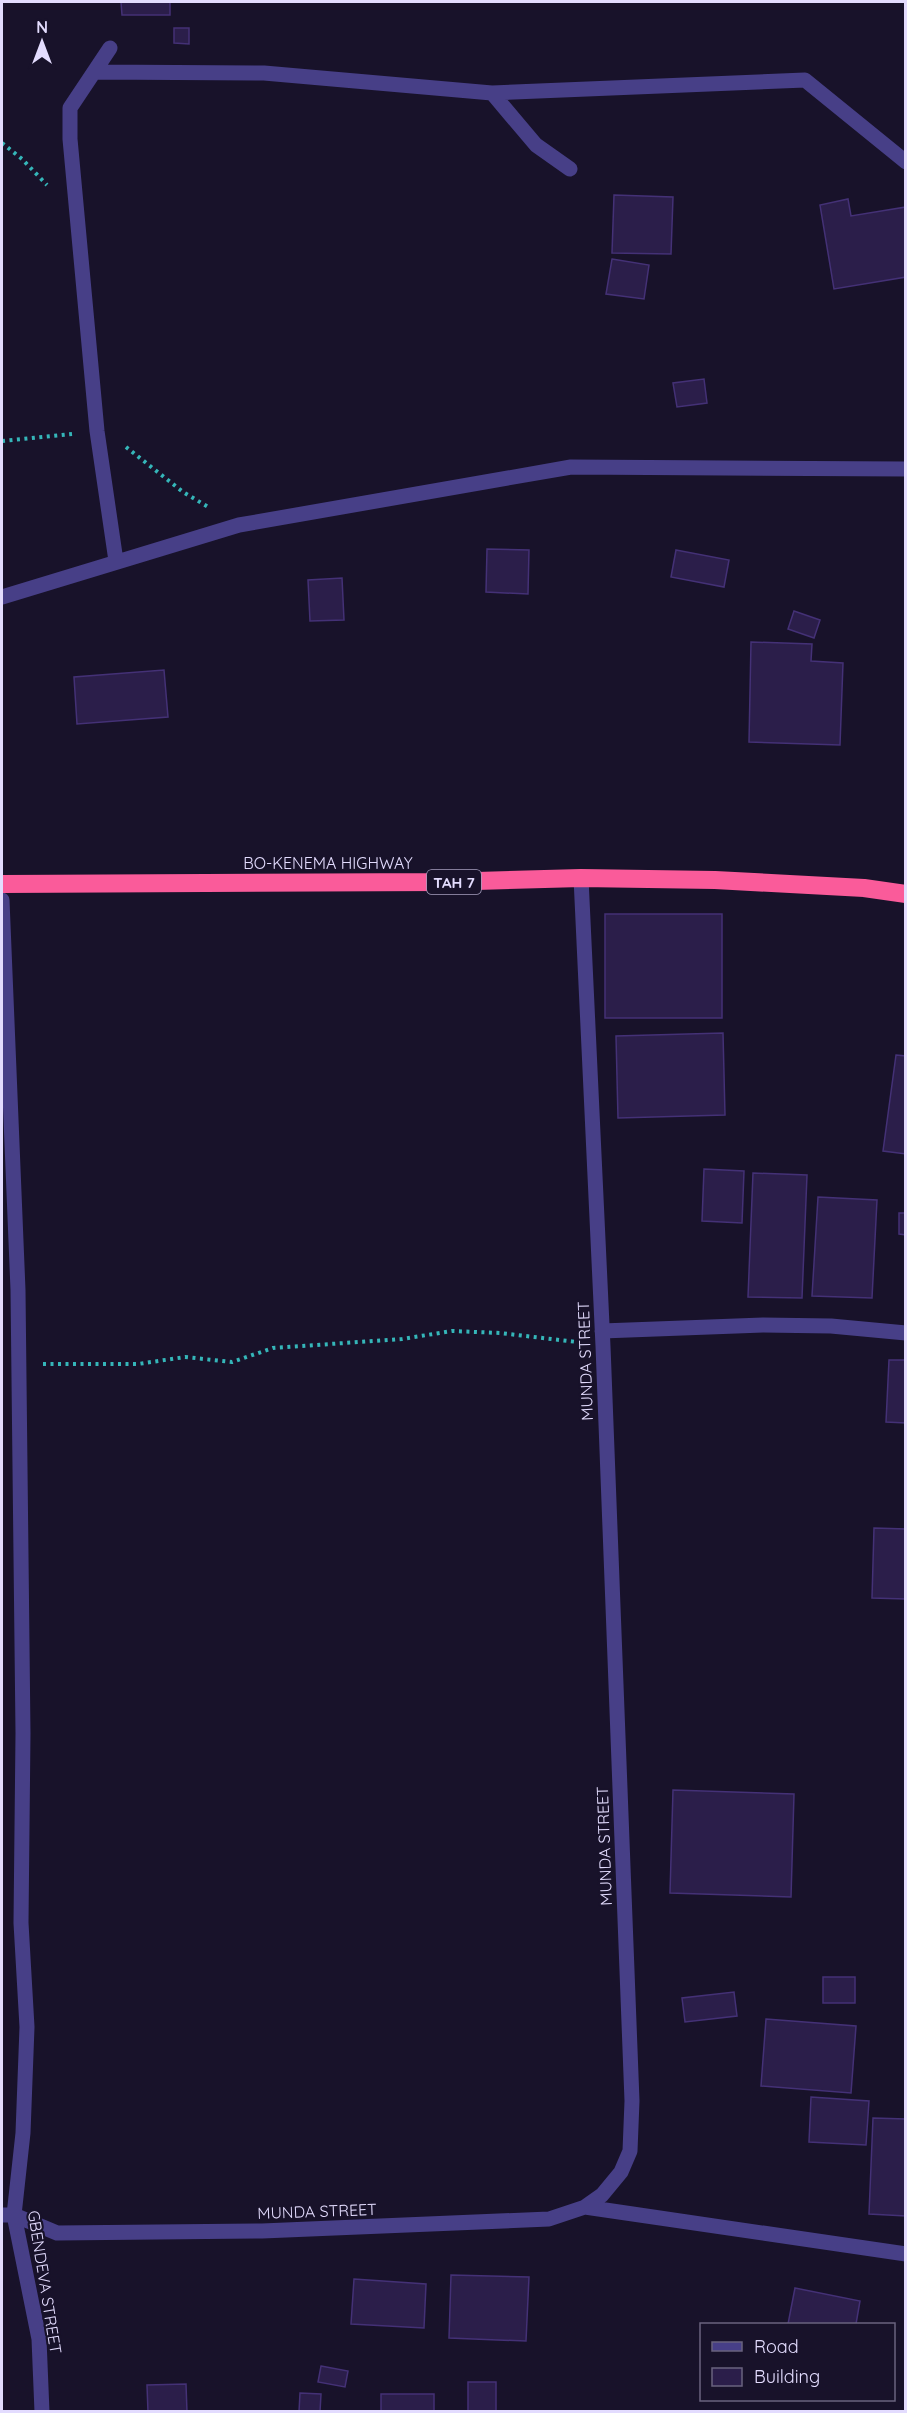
<svg xmlns="http://www.w3.org/2000/svg" width="907" height="2413" viewBox="0 0 907 2413" font-family="Quicksand,sans-serif">
<rect width="100%" height="100%" fill="#18122a"/>
<!-- building -->
<path fill="#2b1e4a" stroke="#443176" stroke-width="1.5" d="M121 2H170V15H122Z
M174 28H189V44L174 43Z
M614 195 673 197 671 254 612 253Z
M848 199 851 216 906 207V277L834 289 820 205Z
M612 259 649 265 644 299 606 294Z
M704 379 707 403 677 407 673 383Z
M487 549 529 550 528 594 486 592Z
M676 550 729 560 724 587 671 577Z
M342 578 344 620 310 621 308 580Z
M794 611 820 620 814 638 788 629Z
M751 642 812 644 811 661 843 663 840 745 749 742Z
M164 670 168 717 77 724 74 677Z
M605 914H722V1018H605Z
M723 1033 725 1115 618 1118 616 1036Z
M896 1055 906 1056V1154L883 1151Z
M704 1169 744 1171 742 1223 702 1221Z
M753 1173 807 1175 802 1298 748 1297Z
M818 1197 877 1200 872 1298 812 1296Z
M899 1213H906V1235L899 1234Z
M889 1360H906V1423L886 1422Z
M874 1528 906 1529V1599L872 1598Z
M673 1790 794 1794 791 1897 670 1893Z
M823 1977H855V2003H823Z
M734 1992 737 2016 685 2022 682 1998Z
M766 2019 856 2026 851 2093 761 2086Z
M811 2097 869 2101 866 2145 809 2142Z
M873 2118 906 2119V2216L869 2214Z
M451 2275 529 2277 526 2341 449 2338Z
M354 2279 426 2284 424 2328 351 2324Z
M795 2288 860 2301 856 2324H788Z
M321 2366 348 2371 345 2387 318 2382Z
M468 2382H496V2412H468Z
M186 2384 187 2412H148L147 2385Z
M300 2393 321 2394 320 2412H299Z
M381 2394H434V2412H381Z"/>
<g fill="none" stroke-linecap="round" stroke-linejoin="round">
<!-- path -->
<path stroke="#35b6b9" stroke-width="4" stroke-dasharray="3 4.5" stroke-linecap="butt" d="M2 143 22 159 47 185
M2 441 72 434
M126 447 183 492 210 508
M43 1364H138L185 1357 232 1362 273 1348 402 1339 452 1331 500 1333 577 1342"/>
<!-- street -->
<path stroke="#473f87" stroke-width="15" d="M110 48 70 108V139L97 431 116 561
M96 72 264 73 492 93 536 145 570 169
M492 93 805 80 906 162
M2 597 239 525 571 467 906 469
M2 900 18 1290 23 1733 21 1923 27 2027 23 2133 14 2215 39 2339 42 2412
M602 1331 763 1325 831 1326 906 1333
M585 2207 906 2254
M2 2215H14L57 2233 262 2231 549 2219 585 2207 602 2195 621 2172 630 2151 632 2101 603 1346 581 878"/>
<!-- highway -->
<path stroke="#fa5b9a" stroke-width="18" d="M2 884 443 882 581 878 715 880 864 888 906 894"/>
</g>
<g text-anchor="middle" dominant-baseline="central" stroke-width="4.5" stroke-linejoin="round" paint-order="stroke">
<!-- shield labels -->
<rect fill="#18122a" stroke="#a69fbe" stroke-width="1.5" x="427" y="870" width="54" height="24" rx="4.5"/>
<g font-size="15" font-weight="bold" fill="#e3dcfe">
<text x="454" y="882">TAH 7</text>
</g>
<!-- street labels -->
<g font-size="16" fill="#e3dcfe" stroke="#18122a">
<text x="328" y="863">BO-KENEMA HIGHWAY</text>
<text transform="translate(585 1361) rotate(-92)">MUNDA STREET</text>
<text transform="translate(604 1846) rotate(-92)">MUNDA STREET</text>
<text transform="translate(317 2211) rotate(-2)">MUNDA STREET</text>
<text transform="translate(45 2282) rotate(81)">GBENDEVA STREET</text>
</g>
</g>
<!-- border -->
<rect width="907" height="2413" fill="none" stroke="#e3dcfe" stroke-width="6"/>
<!-- legend -->
<rect x="700" y="2323" width="195" height="78" fill="#18122a" stroke="#69637f" stroke-width="1.5"/>
<rect x="712" y="2342" width="30" height="9" fill="#473f87" stroke="#69637f" stroke-width="1.5"/>
<text x="754" y="2353" font-size="18" fill="#e3dcfe">Road</text>
<rect x="712" y="2368" width="30" height="18" fill="#2b1e4a" stroke="#69637f" stroke-width="1.5"/>
<text x="754" y="2383" font-size="18" fill="#e3dcfe">Building</text>
<!-- north arrow -->
<g transform="translate(42 42)" stroke="#18122a" stroke-width="4.5" paint-order="stroke">
<path d="M0-4.5L10 22L0 15L-10 22Z" fill="#e3dcfe"/>
<text y="-9" font-size="16" font-weight="bold" text-anchor="middle" fill="#e3dcfe">N</text>
</g>
</svg>
